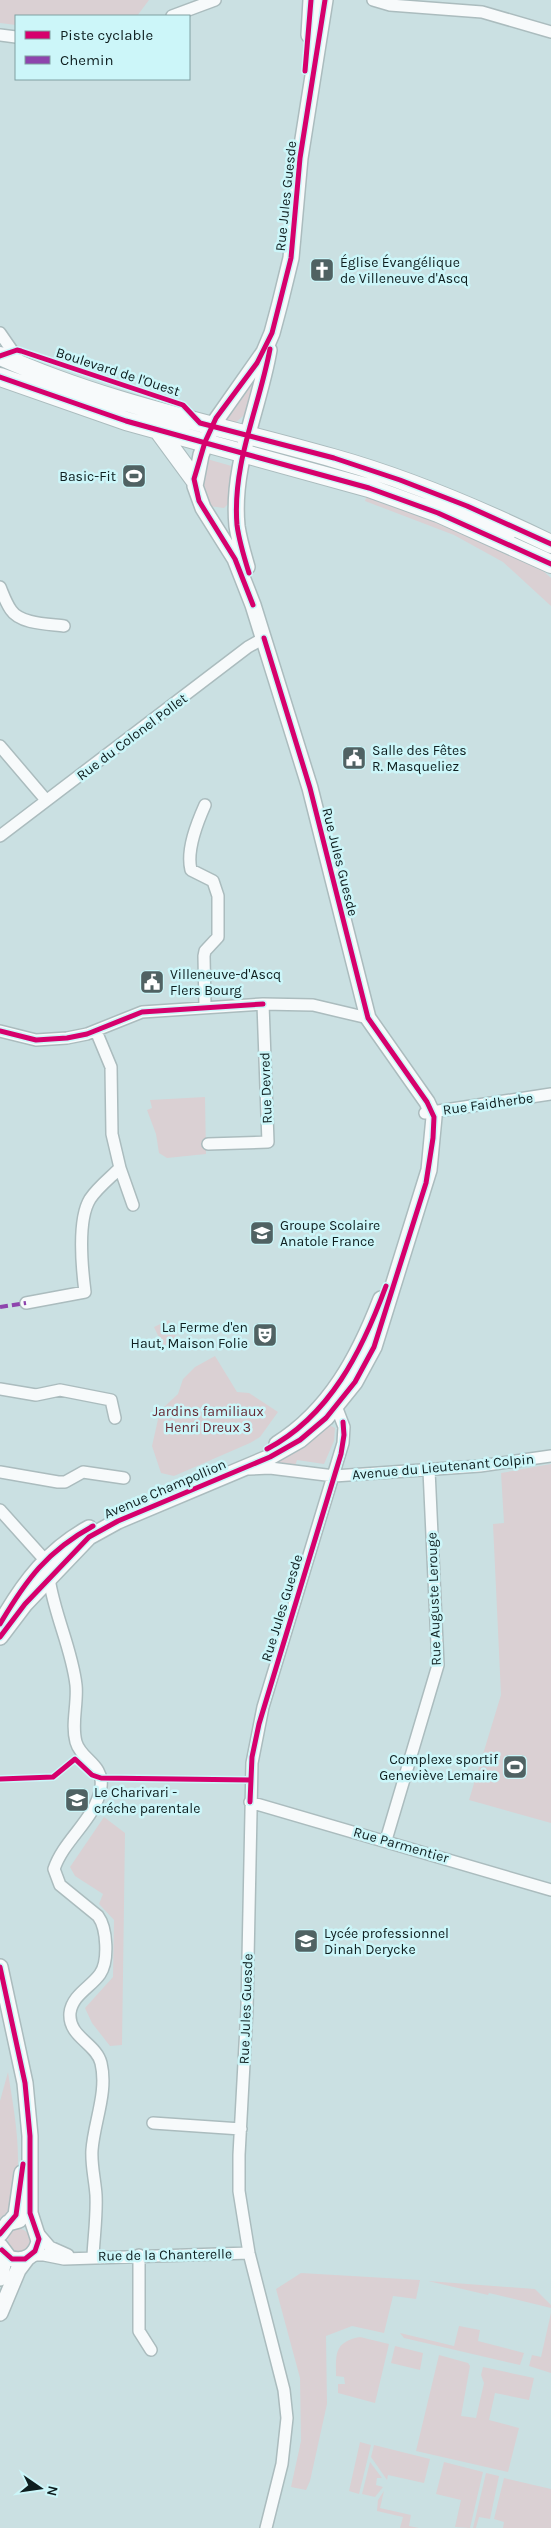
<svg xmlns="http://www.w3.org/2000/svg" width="551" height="2528" viewBox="0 0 551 2528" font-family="Karla,sans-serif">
<rect width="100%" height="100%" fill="#cae0e2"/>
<!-- green -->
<path fill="#dad0d3" d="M0 0H149L137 16H16V25L0 23Z
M255 376 258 377 249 411 235 423 223 421Z
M207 459 235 467 231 501 224 508 209 506C199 491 200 475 207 459Z
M367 496 437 521 539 567 551 578V606L503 562 454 535 365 501Z
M205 1097 206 1154 167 1158 159 1153 156 1134 147 1110 152 1108 150 1100Z
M169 1320 177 1339 163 1346 154 1327Z
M215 1356 237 1392 249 1393 278 1412 260 1437 250 1443 174 1476 161 1473 152 1446 159 1415 164 1407 178 1394 183 1379 195 1367Z
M327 1424 335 1428 334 1441 324 1464 297 1460 295 1466 272 1464Z
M551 1464V1823L469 1800 501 1695 493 1524 504 1523 501 1473Z
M104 1817 125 1833 122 2045 110 2046 92 2023 85 2008 113 1977 114 1920 99 1904 103 1894 75 1876 70 1867Z
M8 2072C15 2119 27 2173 7 2218H0V2101Z
M8 2240a11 11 0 1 1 22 0a11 11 0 1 1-22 0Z
M301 2273 420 2280 416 2299 393 2296 384 2333 352 2326 326 2336 327 2404 310 2481 306 2490 291 2487 301 2441 300 2378 276 2289Z
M428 2281 535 2289 551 2305V2308L489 2293 488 2295Z
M551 2313V2373L529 2366 532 2355 541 2357Z
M459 2326 480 2330 478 2341 524 2353 520 2365 404 2338 400 2333 454 2346Z
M360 2337 389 2344 375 2403 338 2393V2384H345L344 2377 336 2376C336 2354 334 2342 360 2337Z
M395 2346 423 2353 420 2370 391 2363Z
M439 2355 468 2363 470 2366 461 2416 476 2418 484 2383 481 2375 483 2367 534 2378 529 2400 495 2393 489 2420 519 2428 508 2472 416 2451Z
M360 2442 371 2445 359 2494 349 2491Z
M374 2445 430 2459 424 2483 388 2475 387 2480 371 2457Z
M370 2462 382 2478H377L376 2485 383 2487 375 2497 362 2494Z
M444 2462 483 2472 470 2528 455 2527 461 2500 436 2494Z
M486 2473 499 2476 490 2519 479 2517 476 2528H473Z
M504 2478 551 2489V2528H503L504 2522 494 2519Z
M384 2491 380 2508 411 2515 409 2526 419 2528H400L403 2517 377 2511 378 2500Z"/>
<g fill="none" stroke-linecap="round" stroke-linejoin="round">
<defs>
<path id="street" d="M373 0 390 5 482 12 551 32
M172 16 215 0
M0 35 16 37
M0 333 20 362
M434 504 510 534
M0 587C3 594 6 603 11 610 20 624 49 624 64 626
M0 746 46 800
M0 836 248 647 264 638
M205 1007 204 956 205 951 218 937V896L213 881 191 870C186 850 197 823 205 805
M0 1031 36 1040 67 1038 87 1034 142 1012 263 1004 313 1005 368 1018
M96 1031 111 1067 112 1134 120 1168 133 1205
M425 1113 551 1094
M208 1144 268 1142 263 1004
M26 1303 85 1292C82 1268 77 1220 90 1199 98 1187 110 1178 120 1168
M0 1389 36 1395 60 1390 111 1400 115 1418
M249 1469 270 1468 334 1476 480 1466 551 1456
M0 1472 58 1482H65L83 1472 124 1478
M0 1510 45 1560
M49 1578C54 1614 72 1649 76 1685 78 1703 71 1724 76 1742 81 1760 104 1764 101 1787 96 1819 64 1839 54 1869L60 1885 98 1916C107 1928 109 1961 100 1974 91 1987 72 1995 70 2013 68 2037 96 2043 101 2063 108 2092 94 2122 92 2150 91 2165 95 2180 96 2195 97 2215 94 2236 93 2256
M250 1802 551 1890
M386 1840 438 1665 429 1470
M153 2123 241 2129
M38 2233 50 2247 68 2255
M32 2255H44L64 2259 249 2253
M139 2255V2331L151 2350
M266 2528 282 2464 287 2418 284 2390 249 2253 239 2191V2155L247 2008 252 1763 263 1707 343 1443 344 1427 336 1406"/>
<path id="secondary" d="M309 35 311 0
M247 567C243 553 239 540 237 526 231 465 259 409 269 350
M277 1444C330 1411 359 1356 381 1299
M2 1621C25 1581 49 1550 89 1528
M0 1637 25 1604 89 1537 118 1521 270 1457 300 1440 326 1418 355 1382 374 1347 429 1170 434 1117 427 1102 368 1018 310 788 253 605 235 559 203 508 195 486 201 455 212 426 264 352 272 333 280 303 291 258 300 158 325 0
M0 1967 25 2083 30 2136V2213L39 2241C36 2256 24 2263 9 2258L0 2246
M10 2222 16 2215 22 2173
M0 2234 8 2223 19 2220
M0 2278 4 2260 2 2250
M0 2313 18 2270 27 2258"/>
<path id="primary" d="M0 356C106 404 221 426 333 458 408 479 481 510 551 544
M0 377 126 421 369 488 438 513 551 564
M158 430 194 479"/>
</defs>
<!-- street casing -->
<use href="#street" stroke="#abbcbe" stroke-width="14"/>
<!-- secondary casing -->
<use href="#secondary" stroke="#abbcbe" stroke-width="18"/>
<!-- primary casing -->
<use href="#primary" stroke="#abbcbe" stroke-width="20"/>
<!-- street -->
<use href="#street" stroke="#f7fafb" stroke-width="11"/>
<!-- secondary -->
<use href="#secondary" stroke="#f7fafb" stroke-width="15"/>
<!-- primary -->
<use href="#primary" stroke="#f7fafb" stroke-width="18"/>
<!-- quiet -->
<path stroke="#8e44ad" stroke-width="4" stroke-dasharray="8 4" stroke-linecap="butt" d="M0 1307 26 1303"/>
<defs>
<path id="cycleway" d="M305 71 311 0
M0 356 17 350 21 351 183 405 200 423 334 458 400 480 467 506 551 544
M0 377 126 421 369 488 438 513 551 564
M249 573C244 557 239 541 237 525 232 463 259 408 270 349
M253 605 235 559 199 501 194 479 205 442 216 418 257 363 272 333 291 258 300 158 325 0
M0 1031 36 1040 67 1038 87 1034 142 1012 263 1004
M267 1449C330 1416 362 1351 386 1286
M0 1624C26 1580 47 1551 93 1526
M0 1637 25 1604 89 1537 118 1521 270 1457 300 1440 326 1418 355 1382 374 1347 426 1183 433 1138 434 1117 427 1102 368 1018 310 788 264 638
M0 1779 53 1777 75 1759 92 1775 101 1778 251 1780
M250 1802 252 1757 259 1724 341 1454 344 1435 343 1422
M0 1967 25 2083 30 2136V2213L39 2239 35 2251 25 2259H12L2 2250
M0 2234 16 2215 23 2164"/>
</defs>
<!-- cycleway casing -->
<use href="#cycleway" stroke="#ccf6f9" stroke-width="8"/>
<!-- cycleway -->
<use href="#cycleway" stroke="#d6006c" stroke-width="5"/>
</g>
<!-- icons -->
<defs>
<symbol id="church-square" viewBox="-11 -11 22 22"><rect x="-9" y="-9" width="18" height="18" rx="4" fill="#506263" stroke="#ccf6f9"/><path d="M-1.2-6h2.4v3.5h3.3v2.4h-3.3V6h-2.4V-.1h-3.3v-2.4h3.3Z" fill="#fff"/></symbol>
<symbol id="stadium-square" viewBox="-11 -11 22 22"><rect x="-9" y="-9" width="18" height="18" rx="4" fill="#506263" stroke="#ccf6f9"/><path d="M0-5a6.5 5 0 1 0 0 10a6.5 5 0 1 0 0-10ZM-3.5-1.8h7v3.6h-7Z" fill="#fff"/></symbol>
<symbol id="civic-square" viewBox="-11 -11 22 22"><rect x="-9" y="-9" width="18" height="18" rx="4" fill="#506263" stroke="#ccf6f9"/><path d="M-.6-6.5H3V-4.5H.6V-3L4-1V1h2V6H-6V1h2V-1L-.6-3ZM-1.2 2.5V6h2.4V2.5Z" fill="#fff"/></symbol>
<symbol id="school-square" viewBox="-11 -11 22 22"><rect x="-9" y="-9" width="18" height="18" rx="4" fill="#506263" stroke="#ccf6f9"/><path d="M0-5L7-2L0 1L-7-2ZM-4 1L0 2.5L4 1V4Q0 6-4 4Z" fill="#fff"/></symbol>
<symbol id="theatre-square" viewBox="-11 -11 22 22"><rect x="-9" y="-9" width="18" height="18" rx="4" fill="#506263" stroke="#ccf6f9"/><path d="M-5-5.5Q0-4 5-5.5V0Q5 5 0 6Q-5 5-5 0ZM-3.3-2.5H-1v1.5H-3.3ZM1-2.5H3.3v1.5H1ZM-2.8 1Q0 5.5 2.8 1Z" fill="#fff"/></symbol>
</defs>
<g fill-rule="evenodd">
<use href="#church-square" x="308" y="256" width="28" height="28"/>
<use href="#stadium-square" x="120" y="462" width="28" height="28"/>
<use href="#civic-square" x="340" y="744" width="28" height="28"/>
<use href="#civic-square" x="138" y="968" width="28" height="28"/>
<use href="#school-square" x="248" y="1219" width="28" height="28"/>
<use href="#theatre-square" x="251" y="1321" width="28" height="28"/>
<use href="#stadium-square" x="501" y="1753" width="28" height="28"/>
<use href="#school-square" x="63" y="1786" width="28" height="28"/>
<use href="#school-square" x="292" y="1927" width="28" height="28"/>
</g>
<g text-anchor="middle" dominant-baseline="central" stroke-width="5" stroke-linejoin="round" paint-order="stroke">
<!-- street labels -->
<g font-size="14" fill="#0e1e1f" stroke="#ccf6f9">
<text transform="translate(286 196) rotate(-84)">Rue Jules Guesde</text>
<text transform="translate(118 372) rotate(18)">Boulevard de l'Ouest</text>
<text transform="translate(132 737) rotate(-37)">Rue du Colonel Pollet</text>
<text transform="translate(340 862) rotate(76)">Rue Jules Guesde</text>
<text transform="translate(266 1088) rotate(-92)">Rue Devred</text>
<text transform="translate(488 1104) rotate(-8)">Rue Faidherbe</text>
<text transform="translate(443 1467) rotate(-5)">Avenue du Lieutenant Colpin</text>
<text transform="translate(165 1489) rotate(-23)">Avenue Champollion</text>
<text transform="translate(434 1599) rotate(-92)">Rue Auguste Lerouge</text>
<text transform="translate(282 1608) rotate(-73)">Rue Jules Guesde</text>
<text transform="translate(401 1845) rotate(16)">Rue Parmentier</text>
<text transform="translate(246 2009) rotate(-88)">Rue Jules Guesde</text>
<text transform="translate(165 2255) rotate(-1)">Rue de la Chanterelle</text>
</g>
<!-- poi labels -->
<g font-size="14" fill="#0e1e1f" stroke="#ccf6f9" text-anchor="start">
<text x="340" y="262">Église Évangélique<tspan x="340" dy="16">de Villeneuve d'Ascq</tspan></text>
<text x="116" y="476" text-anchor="end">Basic-Fit</text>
<text x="372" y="750">Salle des Fêtes<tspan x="372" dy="16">R. Masqueliez</tspan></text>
<text x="170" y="974">Villeneuve-d'Ascq<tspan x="170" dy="16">Flers Bourg</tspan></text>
<text x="280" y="1225">Groupe Scolaire<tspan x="280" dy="16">Anatole France</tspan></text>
<text x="248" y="1327" text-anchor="end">La Ferme d'en<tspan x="248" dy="16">Haut, Maison Folie</tspan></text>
<text x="498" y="1759" text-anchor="end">Complexe sportif<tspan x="498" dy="16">Geneviève Lemaire</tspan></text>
<text x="94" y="1792">Le Charivari -<tspan x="94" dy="16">créche parentale</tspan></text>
<text x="324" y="1933">Lycée professionnel<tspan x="324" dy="16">Dinah Derycke</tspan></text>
</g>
<!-- park labels -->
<g font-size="14" fill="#652832" stroke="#ccf6f9">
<text x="208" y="1411">Jardins familiaux<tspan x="208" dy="16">Henri Dreux 3</tspan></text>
</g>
</g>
<!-- legend -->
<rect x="15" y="15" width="175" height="65" fill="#ccf6f9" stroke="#80a0a2"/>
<rect x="25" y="31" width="25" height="8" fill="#d6006c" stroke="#80a0a2"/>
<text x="60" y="40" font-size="15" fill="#0e1e1f">Piste cyclable</text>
<rect x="25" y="56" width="25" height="8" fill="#8e44ad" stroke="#80a0a2"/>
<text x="60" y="65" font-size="15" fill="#0e1e1f">Chemin</text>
<!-- north arrow -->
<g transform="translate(40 2488) rotate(103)" stroke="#ccf6f9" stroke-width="4" paint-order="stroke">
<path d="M0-4L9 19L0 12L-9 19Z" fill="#0e1e1f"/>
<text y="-8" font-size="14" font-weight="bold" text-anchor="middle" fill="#0e1e1f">N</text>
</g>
</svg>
